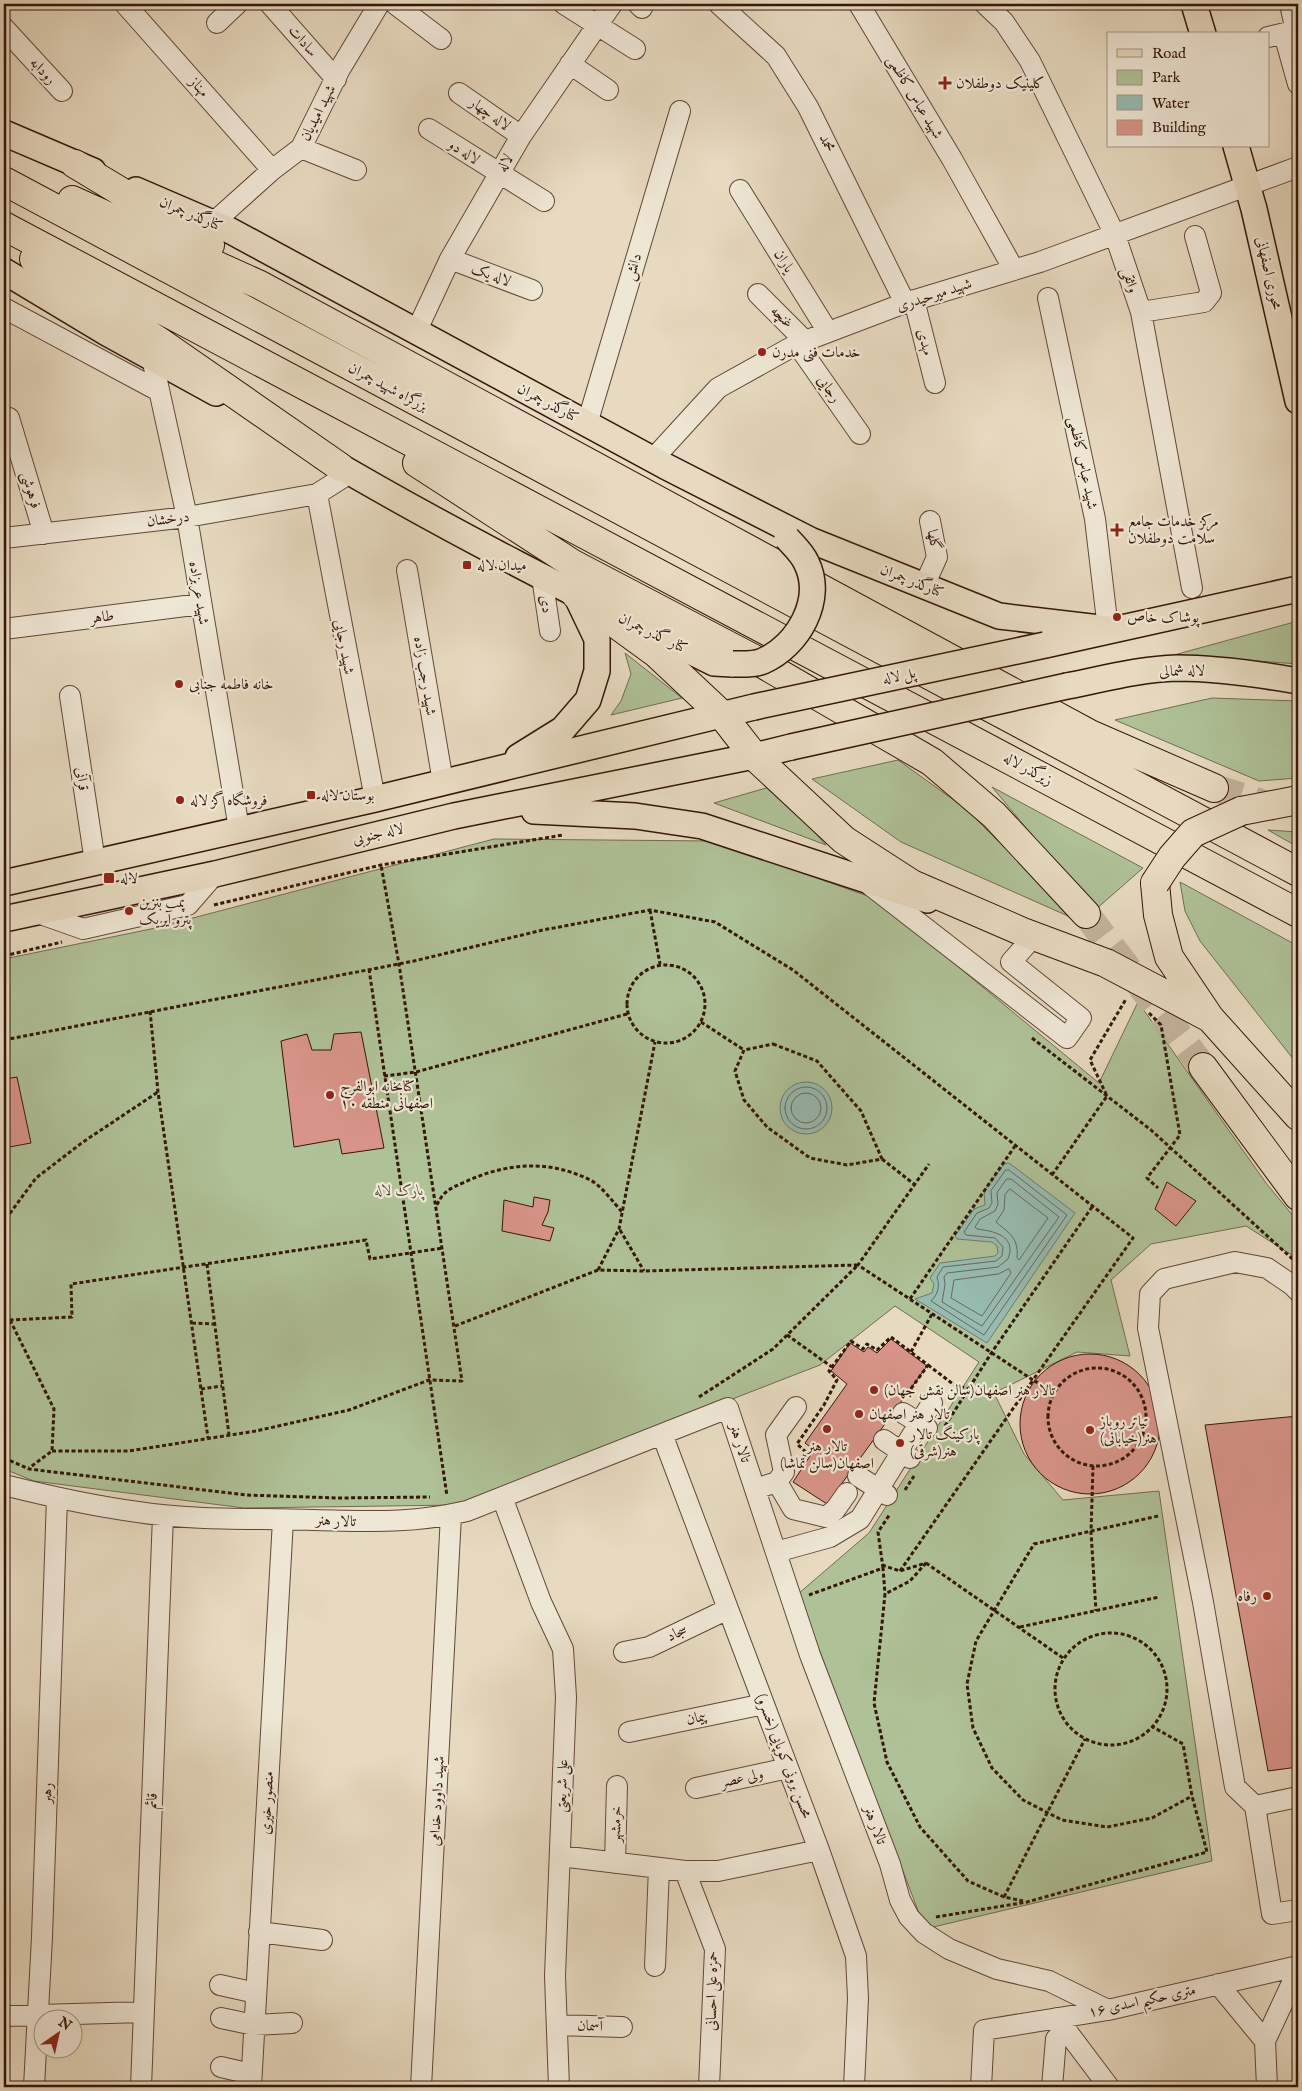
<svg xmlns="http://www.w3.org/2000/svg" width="1302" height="2091" viewBox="0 0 1302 2091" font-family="'IM FELL English',Amiri,serif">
<rect width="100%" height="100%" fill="#e7dac0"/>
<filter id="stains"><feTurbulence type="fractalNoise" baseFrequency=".004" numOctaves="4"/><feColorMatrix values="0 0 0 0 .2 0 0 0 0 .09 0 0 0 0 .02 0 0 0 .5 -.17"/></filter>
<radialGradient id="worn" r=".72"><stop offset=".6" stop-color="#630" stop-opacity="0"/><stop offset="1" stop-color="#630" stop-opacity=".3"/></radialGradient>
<!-- green -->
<path fill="#afc197" stroke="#726c50" d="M1298 621V664L1174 655Z
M625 653 682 698 611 715 621 701 631 674Z
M1212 698 1298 701V778L1259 781 1115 720Z
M898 760 965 808 1019 862 1068 916 901 842 812 779Z
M773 786 826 845 714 803Z
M992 787 1143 868 1095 910Z
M1268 830 1298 832V847Z
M494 839 713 841 876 899 1099 1083 1138 1002 1266 1183 1298 1222V1259L1246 1226 1151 1244 1111 1280 1130 1356 1077 1352 994 1393 1024 1454 1063 1500 1159 1491 1212 1861 925 1929 798 1594 869 1533 979 1362 895 1306 820 1365 459 1505 244 1508 34 1481 4 1469V959L151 929Z
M1180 882 1298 946V1065L1200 941 1185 911Z"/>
<!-- water -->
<path fill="#97bbb0" stroke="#6f796e" d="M780 1108a26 26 0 1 1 52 0a26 26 0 1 1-52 0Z
M1009 1163 1075 1213 987 1343 915 1299 932 1293 934 1284 930 1278 940 1263 995 1256 998 1253 997 1246 992 1242 957 1239 955 1236 974 1209 985 1205 984 1191 1004 1164Z"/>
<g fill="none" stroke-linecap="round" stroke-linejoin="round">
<!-- shore -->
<path stroke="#66685d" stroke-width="1" d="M785 1108a21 21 0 1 1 42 0a21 21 0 1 1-42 0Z
M791 1108a15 15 0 1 1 30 0a15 15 0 1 1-30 0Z
M1006 1170H1009L1067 1215 984 1335 931 1301C938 1294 940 1287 937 1277L943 1267 996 1261 1002 1256 1003 1247 995 1238 966 1235 964 1232 977 1213 989 1208 992 1203 991 1191Z
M1007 1179H1011L1059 1217 982 1326 942 1302 945 1285 944 1277 947 1273 998 1267 1008 1259C1017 1236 994 1231 977 1229L975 1227 980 1219 995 1211 998 1204 997 1193Z
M1010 1189 1048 1218 1019 1260 1017 1258C1019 1238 1009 1233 996 1222L1004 1210 1005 1195Z
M1009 1269 1011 1273 982 1316 951 1298 954 1280 998 1274Z"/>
</g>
<!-- building -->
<path fill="#d89489" stroke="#34160a" d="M361 1032 384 1148 342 1154 339 1139 294 1147 281 1041 307 1034 312 1050H331L334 1034Z
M17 1077 31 1143 4 1148V1079Z
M1167 1182 1196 1201 1176 1226 1155 1209Z
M534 1197 550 1200 548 1212 542 1225 554 1228 550 1241 502 1231 504 1200 533 1207Z
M891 1339 927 1366 827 1504 793 1482 814 1450 805 1443 847 1384 831 1371 850 1343 864 1352 868 1347 877 1353Z
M1020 1424a70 70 0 1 1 140 0a70 70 0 1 1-140 0Z
M1298 1416V1767L1268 1771 1205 1425Z"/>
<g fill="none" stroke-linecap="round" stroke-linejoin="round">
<!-- highway-tunnel -->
<path stroke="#c3b39c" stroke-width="28" stroke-dasharray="28 14" stroke-linecap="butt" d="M1214 788 1278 808
M1086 914 1203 1067"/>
<defs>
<path id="minor" d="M125 4 272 170
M270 4 336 79
M395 4 441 39
M564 4 635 49
M638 4 642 8
M719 4 776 56 808 107 905 303
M859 4 952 159 1014 270
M985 4 1004 22 1030 61 1115 235 1141 312 1192 588
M1290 4 1296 31
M217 23 237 4
M4 28 62 91
M1284 34 1298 84
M1268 37 1298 30
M570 64 608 90
M459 93 521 136
M429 129 544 201
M301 148 356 170
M740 190 828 332
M213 223 272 170 301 148 340 69 379 4
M450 259 532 290
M758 294 805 341
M1048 298 1095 519 1108 629
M914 300 935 383
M4 308 157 390
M1141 312 1204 302 1211 293 1195 236
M416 332 450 259 521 136 612 4
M797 344 860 434
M152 358 187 517 239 829
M9 418 44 534
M587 424 680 111
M653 459 718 388 797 344 905 303 1040 262 1298 167
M317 494 375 799
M4 538 187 517 317 494 350 473
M407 570 443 782
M542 577 550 631
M924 586 937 557 930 521
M4 629 201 604
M70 696 95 862
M870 885 1067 1038 1081 1018 1011 962 1034 936
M35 912 83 929 188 905 215 874
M1298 1291 1292 1285 1267 1268 1235 1262 1164 1279 1150 1294 1148 1328 1203 1602 1235 1787 1255 1806 1272 1914 1298 1910
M903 1413 927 1428
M662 1434 819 1850 856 1956 858 1998 854 2087
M884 1440 910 1458
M858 1476 887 1495
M777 1482 793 1509 826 1517 835 1510 847 1493
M4 1485C48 1496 93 1506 138 1512 196 1521 254 1518 313 1520 369 1521 411 1524 467 1511L728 1408 810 1655 890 1864 900 1900 909 1917 924 1933 949 1949 997 1969 1049 1981 1108 2010
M755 1489 777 1482 784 1472 776 1435 796 1407
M502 1497 541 1602 563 1649 566 1697 555 1976 559 2087
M776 1552 830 1537 860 1519 932 1403
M624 1652 649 1647 728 1609
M629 1732 764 1704
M696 1788 788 1768
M1255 1806 1298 1797
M560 1856 685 1871H718L819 1850
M615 1863 617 1786
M685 1871 715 1949 709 2087
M259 1932 322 1940
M655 1966 659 1868
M1218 1984 1265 2041
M220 1985 256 1993
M4 2016 144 2012
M221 2018 254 2025 292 2023
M1057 2018 1109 2087
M557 2025 622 2027
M221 2067 251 2074
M34 2087 42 1937 57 1498
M141 2087 163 1515
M251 2087 283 1520
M421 2087 451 1515
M981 2087 984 2030 1108 2010 1298 1966
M1052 2087 1056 2039 1066 2030
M1267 2087 1265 2041 1298 1970"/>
<path id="major" d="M1194 4 1203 34
M4 133 93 171
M1236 146 1254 209 1298 401
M136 190 229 230 665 466 810 540 999 616 1108 629
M4 271 107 333 216 393
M324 457C451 532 582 598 714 663L733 664
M1045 645 1298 589
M1067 686C1103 679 1140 669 1177 668 1218 668 1258 674 1298 681
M518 757 563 729 588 700 597 671V639L576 595
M534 811 635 816 702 826 927 900
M4 883 375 799 754 707
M4 919 215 874 454 816 754 756 791 747"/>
<path id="highway" d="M75 164 210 245
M4 181 1298 872
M72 200 260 285 1090 734 1214 788
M4 226 1298 913
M34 259 163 344 340 467
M417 463 573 564 756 660 932 762 994 815 1086 914
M576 595 657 654 722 715 754 756 844 840 912 884 1023 932 1106 963 1210 1018
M1241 811 1298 800
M1155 883 1158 915 1169 957 1210 1018 1298 1116
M1203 1067 1298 1196"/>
</defs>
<!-- minor casing -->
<use href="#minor" stroke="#614738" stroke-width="22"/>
<!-- major casing -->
<use href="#major" stroke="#34160a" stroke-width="28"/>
<!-- highway casing -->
<use href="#highway" stroke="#34160a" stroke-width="30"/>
<!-- path -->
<path stroke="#34160a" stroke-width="3" stroke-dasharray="4 2.5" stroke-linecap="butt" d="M214 905 381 865 563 835
M650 910 660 964
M4 956 62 942
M627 1004a39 39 0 1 1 78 0a39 39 0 1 1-78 0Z
M369 969 447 1496
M150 1011 158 1092 208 1438
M1149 1013 1161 1025 1180 1135 1147 1178 1158 1188
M701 1022 744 1050
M1032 1038 1151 1130 1298 1264
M4 1040 414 961 543 930 650 910 715 922 793 970 1133 1238 1033 1380 858 1265 929 1164
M773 1044 817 1061 861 1111 882 1159 847 1165 810 1158 767 1127 744 1100 735 1071 744 1050Z
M384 1076 416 1072 627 1014
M882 1159 914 1184
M1052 1175 1107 1096 1090 1060 1126 999
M437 1205C443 1191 451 1188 465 1182 506 1163 548 1159 590 1180 601 1185 613 1202 622 1212
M620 1230 644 1271
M4 1238 5 1220 36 1178 83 1142 158 1092
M207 1264 229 1435
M598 1270 619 1229 655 1042
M910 1299 1015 1146
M4 1301 10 1320 72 1317 71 1284 366 1240 370 1259 443 1248
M10 1320 54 1409 52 1451 29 1468
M192 1323 214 1324
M455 1326 598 1270 644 1271 857 1265
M787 1335 832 1367
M911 1352 932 1314
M928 1365 953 1384 968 1389
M1048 1417a49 49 0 1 1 98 0a49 49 0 1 1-98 0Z
M201 1389 222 1386
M906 1395 910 1390
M699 1397 773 1349 858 1265
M945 1426 992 1352 1092 1207
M52 1451H129L256 1431 349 1410 429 1380 462 1381 399 964 381 865
M4 1458 29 1469 246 1495 338 1498 430 1497
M801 1464 806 1452 797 1444 824 1405 837 1380 829 1371 851 1341 863 1349 867 1344 877 1350 891 1337 928 1365 910 1390 916 1393
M1093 1466 1091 1532 1096 1611
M905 1490 914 1476
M1158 1516 1034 1544 976 1641 967 1684 973 1728 992 1768 1023 1800 1062 1820 1107 1827 1152 1818 1192 1796
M926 1563 910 1581 885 1594 874 1703 887 1762 920 1827 968 1881 1004 1897 1023 1901
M926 1563 1063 1658
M882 1565 900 1571 926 1563
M883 1568 878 1532 890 1514
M900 1571 1033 1380 1054 1392
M809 1595 883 1568 885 1594
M1020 1627 1159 1597
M1055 1689a56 56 0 1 1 112 0a56 56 0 1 1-112 0Z
M1004 1897 1085 1739
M936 1917 1027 1902 1207 1852 1192 1796 1183 1744 1153 1727"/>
<!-- minor -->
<use href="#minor" stroke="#efe7d6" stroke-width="20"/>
<!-- major -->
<use href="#major" stroke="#e7dac0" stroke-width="25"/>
<!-- highway -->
<use href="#highway" stroke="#e7dac0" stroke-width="28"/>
<defs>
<path id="major-bridge" d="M733 664C742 664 754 665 763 661 798 646 825 599 806 562 802 553 793 545 787 538
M754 707 1045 645
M791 747 1067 686"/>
<path id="highway-bridge" d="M1155 883 1172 857 1193 833 1241 811"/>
</defs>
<!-- major-bridge casing -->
<use href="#major-bridge" stroke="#34160a" stroke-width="28" stroke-linecap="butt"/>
<!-- highway-bridge casing -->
<use href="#highway-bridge" stroke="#34160a" stroke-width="30" stroke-linecap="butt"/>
<!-- major-bridge -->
<use href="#major-bridge" stroke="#e7dac0" stroke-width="25"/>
<!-- highway-bridge -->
<use href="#highway-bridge" stroke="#e7dac0" stroke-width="28"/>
</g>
<!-- markers -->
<g fill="#8f2418" stroke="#efe7d6" stroke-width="2">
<path d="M942.5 75.5h5v5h5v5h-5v5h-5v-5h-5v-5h5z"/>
<circle cx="762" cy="352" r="5"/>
<path d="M1114.5 522.5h5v5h5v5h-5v5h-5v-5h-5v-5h5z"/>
<rect x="462" y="560" width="10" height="10" rx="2.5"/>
<circle cx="1117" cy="617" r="5"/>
<circle cx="179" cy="684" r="5"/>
<rect x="306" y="790" width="10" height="10" rx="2.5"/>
<circle cx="180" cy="800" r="5"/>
<rect x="103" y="872" width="12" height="12" rx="2.5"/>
<circle cx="129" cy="911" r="5"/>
<circle cx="330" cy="1095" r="5"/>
<circle cx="874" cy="1390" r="5"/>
<circle cx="859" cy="1414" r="5"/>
<circle cx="827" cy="1429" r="5"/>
<circle cx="1090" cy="1430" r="5"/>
<circle cx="900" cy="1443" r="5"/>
<circle cx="1267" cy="1596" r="5"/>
</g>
<g text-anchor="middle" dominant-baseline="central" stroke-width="4.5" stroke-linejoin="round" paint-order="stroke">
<!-- street labels -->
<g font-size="15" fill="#34160a" stroke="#efe7d6">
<text transform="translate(303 41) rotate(49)">سادات</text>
<text transform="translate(43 71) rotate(47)">رودابه</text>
<text transform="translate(199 87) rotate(49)">مهناز</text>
<text transform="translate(915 97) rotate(59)">شهید عباس کاظمی</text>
<text transform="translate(318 113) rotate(-63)">شهید امیدیان</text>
<text transform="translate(490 114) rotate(35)">لاله چهار</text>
<text transform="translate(827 143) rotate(63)">محمد</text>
<text transform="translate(464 152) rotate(32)">لاله دو</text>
<text transform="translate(505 163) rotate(-60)">لاله</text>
<text transform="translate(191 214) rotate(23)">کنارگذر چمران</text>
<text transform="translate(784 261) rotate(58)">یاران</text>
<text transform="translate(633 267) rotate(-73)">دانش</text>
<text transform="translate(1269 273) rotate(77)">محوری اصفهانی</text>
<text transform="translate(491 275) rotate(20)">لاله یک</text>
<text transform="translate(1130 280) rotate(72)">واثقی</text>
<text transform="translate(934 295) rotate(-18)">شهید میرحیدری</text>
<text transform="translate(782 317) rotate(44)">غنچه</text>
<text transform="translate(925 342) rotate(76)">مهدی</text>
<text transform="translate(388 387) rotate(28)">بزرگراه شهید چمران</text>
<text transform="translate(829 389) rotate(55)">رجایی</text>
<text transform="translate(548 403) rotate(28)">کنارگذر چمران</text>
<text transform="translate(1083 463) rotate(78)">شهید عباس کاظمی</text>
<text transform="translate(31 490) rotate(74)">فرهوشی</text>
<text transform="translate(168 519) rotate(-7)">درخشان</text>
<text transform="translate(934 540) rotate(79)">گلها</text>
<text transform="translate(912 581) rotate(22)">کنارگذر چمران</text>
<text transform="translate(199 593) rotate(81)">شهید عربزاده</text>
<text transform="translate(546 604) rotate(81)">دی</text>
<text transform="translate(102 617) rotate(-7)">طاهر</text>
<text transform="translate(653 633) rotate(26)">کنار گذر چمران</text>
<text transform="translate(344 647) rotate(79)">شهید رجایی</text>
<text transform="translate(1182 671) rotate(-1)">لاله شمالی</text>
<text transform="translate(425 676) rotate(81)">شهید رجب زاده</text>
<text transform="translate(899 676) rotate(-12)">پل لاله</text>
<text transform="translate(1028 769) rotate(28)">زیرگذر لاله</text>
<text transform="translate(82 779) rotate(82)">قرآنی</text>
<text transform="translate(378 834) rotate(-13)">لاله جنوبی</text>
<text transform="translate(740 1443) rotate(72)">تالار هنر</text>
<text transform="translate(336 1521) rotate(2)">تالار هنر</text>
<text transform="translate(677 1633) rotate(-25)">سجاد</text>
<text transform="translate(696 1718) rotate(-12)">پیمان</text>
<text transform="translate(784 1756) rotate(69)">محسن برونی کوپایی (خسرو)</text>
<text transform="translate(742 1778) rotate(-12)">ولی عصر</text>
<text transform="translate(562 1786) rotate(-88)">علی شریعتی</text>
<text transform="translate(47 1793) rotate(-88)">رهبر</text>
<text transform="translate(152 1801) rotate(-88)">قائم</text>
<text transform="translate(437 1801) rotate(-87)">شهید داوود خدامی</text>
<text transform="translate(267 1803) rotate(-87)">منصور خیری</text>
<text transform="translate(616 1824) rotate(-88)">خرمشهر</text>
<text transform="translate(875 1825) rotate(69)">تالار هنر</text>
<text transform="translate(712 1991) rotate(-89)">حمزه علی احسانی</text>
<text transform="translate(1142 2001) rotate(-12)">۱۶ متری حکیم اسدی</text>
<text transform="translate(590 2026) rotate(2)">آسمان</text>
</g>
<!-- poi labels -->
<g font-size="15" fill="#34160a" stroke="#efe7d6" text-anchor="start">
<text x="956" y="83">کلینیک دوطفلان</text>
<text x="772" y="352">خدمات فنی مدرن</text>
<text x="1128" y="521">مرکز خدمات جامع<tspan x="1128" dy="17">سلامت دوطفلان</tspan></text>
<text x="477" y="565">میدان لاله</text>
<text x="1127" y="617">پوشاک خاص</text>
<text x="189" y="684">خانه فاطمه جنابی</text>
<text x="321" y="795">بوستان لاله</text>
<text x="190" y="800">فروشگاه گز لاله</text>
<text x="120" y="878">لاله</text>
<text x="139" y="902">پمپ بنزین<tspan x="139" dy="17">پترو آیریک</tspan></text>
<text x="340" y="1086">کتابخانه ابوالفرج<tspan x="340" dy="17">اصفهانی منطقه ۱۰</tspan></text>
<text x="884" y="1390">تالار هنر اصفهان(سالن نقش جهان)</text>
<text x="869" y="1414">تالار هنر اصفهان</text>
<text x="1100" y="1421">تیاتر روباز<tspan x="1100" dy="17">هنر(خیابانی)</tspan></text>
<text x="910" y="1434">پارکینگ تالار<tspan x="910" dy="17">هنر(شرقی)</tspan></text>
<text x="827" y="1446" text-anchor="middle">تالار هنر<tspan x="827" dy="17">اصفهان(سالن تماشا)</tspan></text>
<text x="1257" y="1596" text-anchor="end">رفاه</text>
</g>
<!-- park labels -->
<g font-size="15" font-style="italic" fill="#594934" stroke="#efe7d6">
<text x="399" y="1190">پارک لاله</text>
</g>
</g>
<!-- margin -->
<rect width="1302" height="2091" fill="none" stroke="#e7dac0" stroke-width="20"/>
<rect x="5" y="5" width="1292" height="2081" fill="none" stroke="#34160a" stroke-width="2.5"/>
<rect x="10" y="10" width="1282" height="2071" fill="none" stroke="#34160a"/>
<!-- legend -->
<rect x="1107" y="32" width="162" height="115" fill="#efe7d6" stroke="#a49384"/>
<rect x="1117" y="49" width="25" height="8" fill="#e7dac0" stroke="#a49384"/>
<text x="1152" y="58" font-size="15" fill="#34160a">Road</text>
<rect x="1117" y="70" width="25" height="15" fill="#afc197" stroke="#a49384"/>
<text x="1152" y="82" font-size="15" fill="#34160a">Park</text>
<rect x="1117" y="95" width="25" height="15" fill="#97bbb0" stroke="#a49384"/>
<text x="1152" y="108" font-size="15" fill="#34160a">Water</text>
<rect x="1117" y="120" width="25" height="15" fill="#d89489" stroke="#a49384"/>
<text x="1152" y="132" font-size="15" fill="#34160a">Building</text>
<!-- north arrow -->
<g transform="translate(58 2034) rotate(34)"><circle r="24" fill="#efe7d6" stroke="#a49384"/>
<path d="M0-4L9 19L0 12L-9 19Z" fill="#8f2418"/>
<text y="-8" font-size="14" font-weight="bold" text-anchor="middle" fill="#34160a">N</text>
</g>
<rect width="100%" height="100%" filter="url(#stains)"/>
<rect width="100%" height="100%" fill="url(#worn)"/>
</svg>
